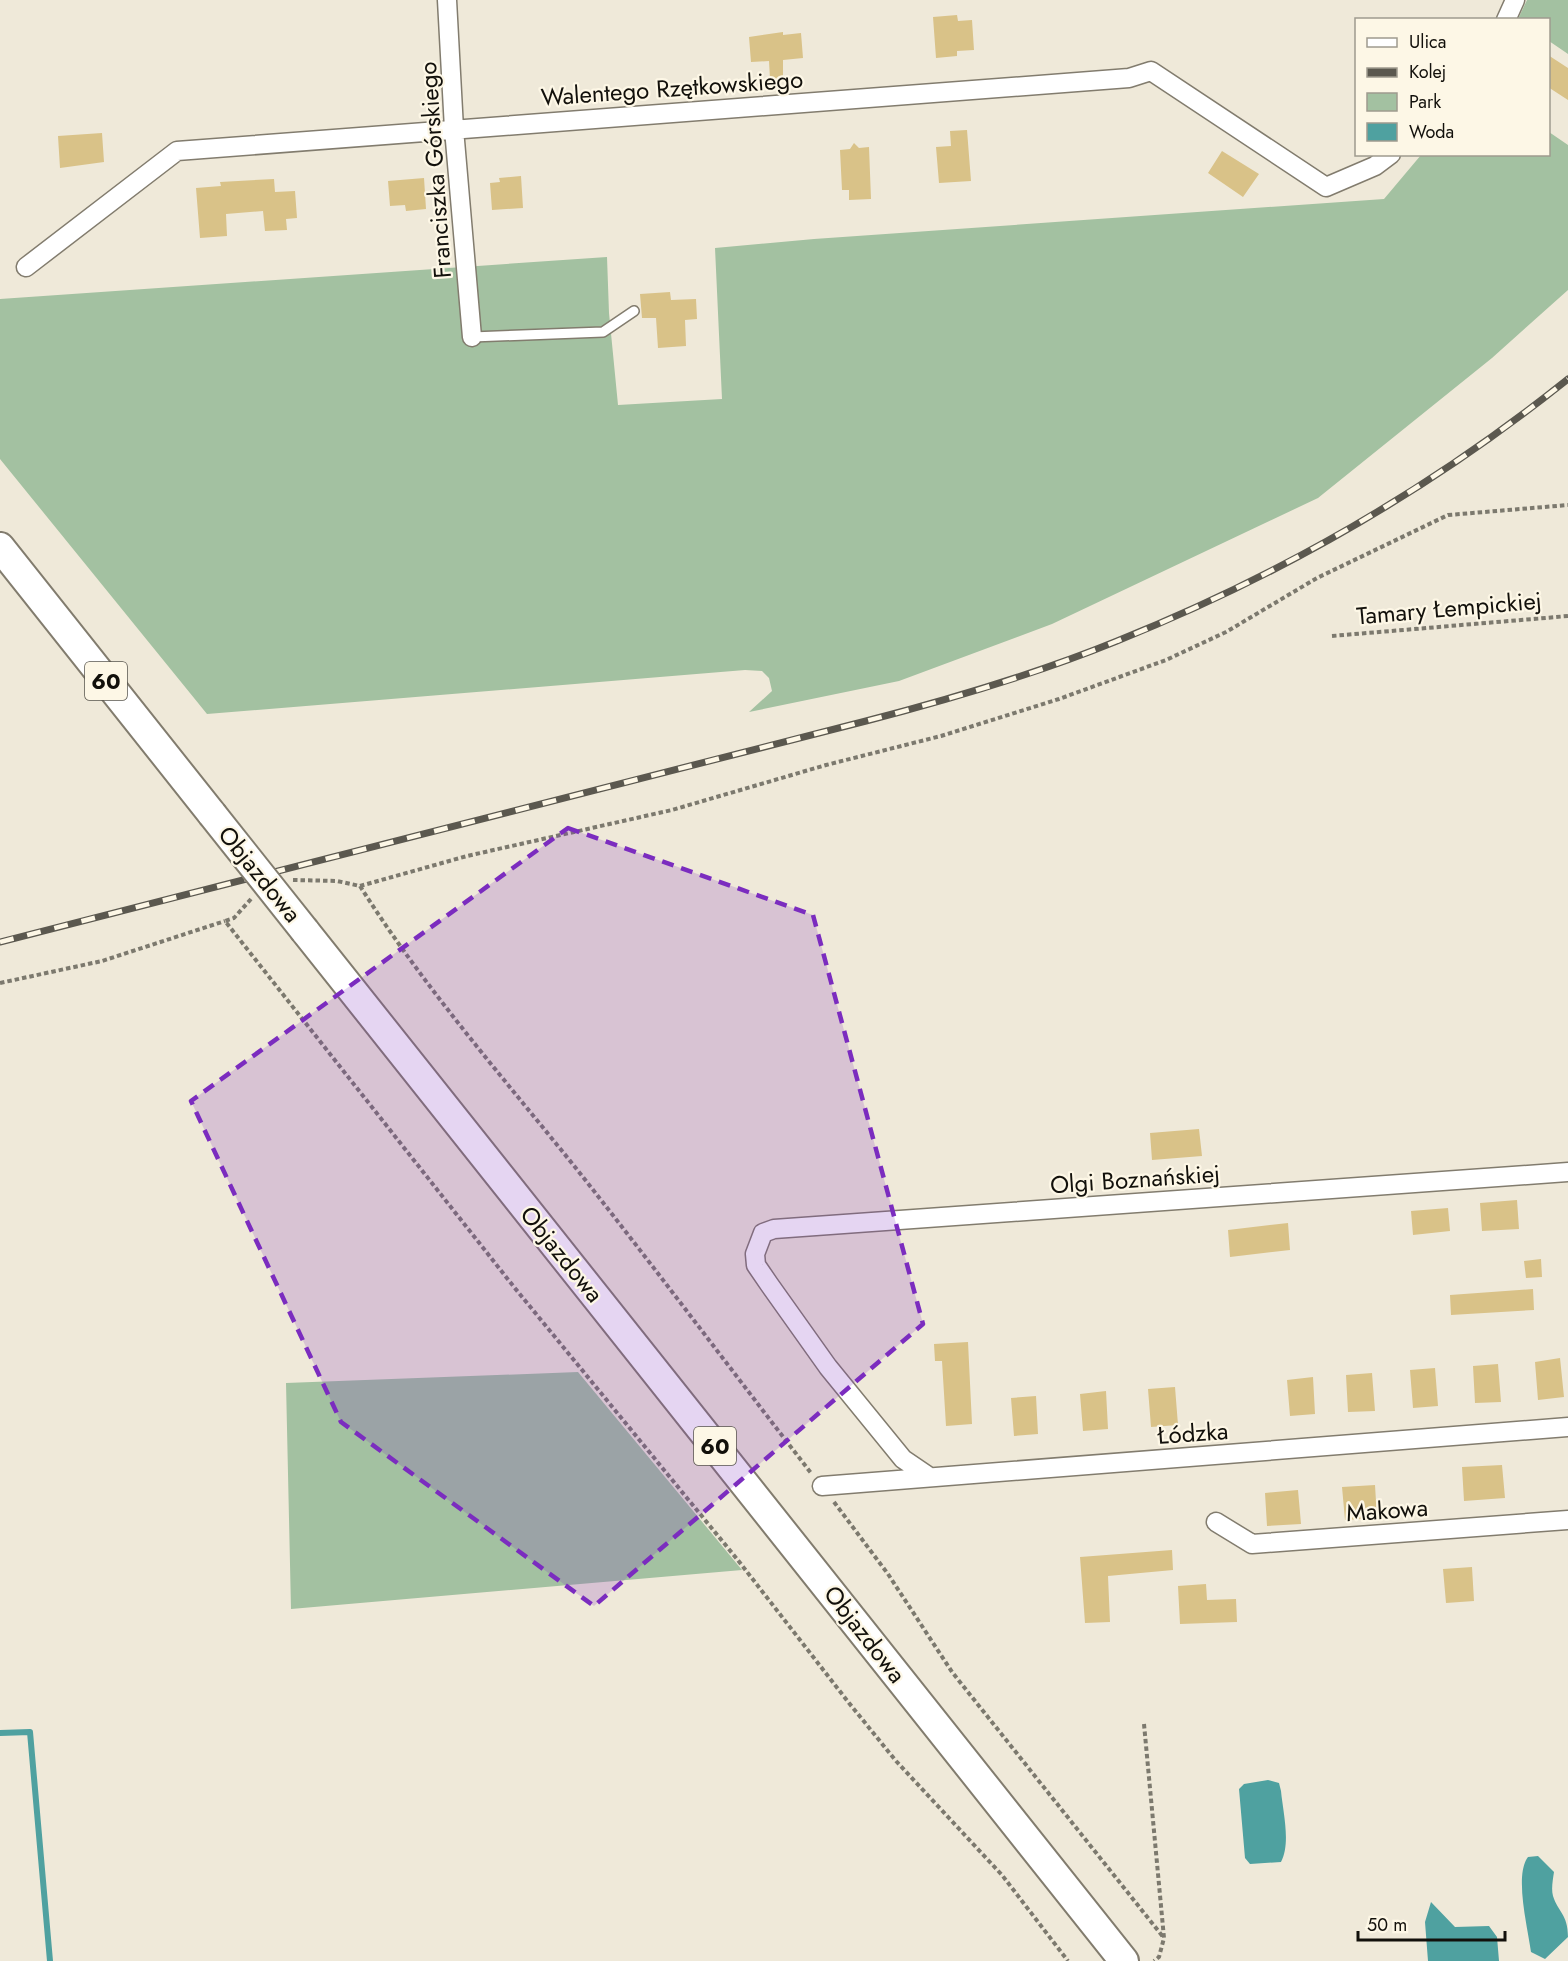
<svg xmlns="http://www.w3.org/2000/svg" width="1568" height="1961" viewBox="0 0 1568 1961" font-family="Jost,sans-serif">
<rect width="100%" height="100%" fill="#efe9d9"/>
<!-- green -->
<path fill="#a3c1a1" d="M1527 0H1568V54L1549 41 1548 20 1518 19Z
M1549 132 1568 145V290L1492 358 1318 498 1052 624 899 681 749 712 772 691 769 678 762 671 745 670 207 714 0 459V299L607 257 609 313 618 405 722 399 715 248 814 239 1384 199 1421 155 1548 154Z
M578 1372 742 1570 291 1609 286 1383Z"/>
<!-- water -->
<path fill="#4fa1a0" d="M1268 1780 1279 1783 1281 1791C1283 1812 1291 1843 1281 1862L1250 1864 1245 1858 1239 1789 1244 1784Z
M1538 1856 1554 1872C1553 1879 1551 1889 1553 1896 1558 1912 1568 1914 1568 1937L1545 1959 1531 1952C1528 1929 1514 1875 1528 1857Z
M1431 1902 1455 1927 1489 1926 1497 1937 1499 1961H1428L1425 1922Z"/>
<g fill="none" stroke-linecap="round" stroke-linejoin="round">
<!-- stream -->
<path stroke="#4fa1a0" stroke-width="6" d="M0 1733 30 1732 50 1961"/>
</g>
<!-- building -->
<path fill="#d9c288" d="M957 15 958 21 972 20 974 50 957 51V56L936 58 933 17Z
M783 32V35L801 33 803 58 783 60V79H770L769 61 751 62 749 37Z
M1548 55 1568 68V100L1548 87Z
M967 130 971 181 939 183 936 147 951 146 950 131Z
M102 133 104 162 60 168 58 136Z
M854 143 859 148 869 147 871 199 849 200V190H842L840 150 850 149Z
M1222 151 1259 174 1243 197 1208 173Z
M521 176 523 208 492 210 490 183 500 182 499 178Z
M424 178 426 209 406 211 405 205 390 206 388 181Z
M274 179 275 192 295 191 297 218 286 219 287 230 265 231 263 211 226 214 227 236 200 238 196 188 221 186 220 182Z
M670 292 671 300 696 299 697 319 685 320 686 346 658 348 656 318H642L640 294Z
M1199 1129 1202 1156 1152 1160 1150 1133Z
M1517 1200 1519 1229 1482 1231 1480 1203Z
M1448 1208 1450 1231 1413 1235 1411 1211Z
M1288 1223 1290 1250 1230 1257 1228 1230Z
M1541 1259 1542 1277 1526 1278 1524 1261Z
M1533 1289 1534 1310 1451 1315 1450 1295Z
M968 1342 972 1424 946 1426 942 1361H935L934 1344Z
M1560 1358 1564 1397 1538 1400 1535 1362Z
M1498 1364 1501 1402 1475 1403 1473 1366Z
M1435 1368 1438 1406 1413 1408 1410 1370Z
M1372 1373 1375 1411 1348 1412 1346 1375Z
M1313 1377 1315 1414 1290 1416 1287 1380Z
M1175 1387 1178 1425 1151 1427 1148 1389Z
M1106 1391 1108 1429 1083 1431 1080 1394Z
M1036 1396 1038 1434 1014 1436 1011 1398Z
M1502 1465 1505 1498 1464 1501 1462 1467Z
M1375 1485 1377 1518 1345 1520 1342 1487Z
M1298 1490 1301 1524 1267 1526 1265 1493Z
M1172 1550 1173 1570 1108 1576 1110 1622 1085 1623 1080 1557Z
M1472 1567 1474 1601 1446 1603 1443 1569Z
M1206 1584 1207 1600 1236 1599 1237 1622 1180 1624 1178 1586Z"/>
<g fill="none" stroke-linecap="round" stroke-linejoin="round">
<defs>
<path id="service" d="M472 337 603 332 634 311"/>
<path id="minor" d="M447 0 454 129 472 337
M1506 20 1515 0
M26 267 177 151 1129 78 1151 71 1326 187 1375 166 1391 154
M928 1476 903 1459 828 1367 769 1284 756 1265 755 1254 763 1233 774 1229 1568 1172
M822 1486 1568 1427
M1216 1522 1252 1544 1568 1520"/>
<path id="primary" d="M0 547 212 814
M305 931 1124 1961"/>
</defs>
<!-- service casing -->
<use href="#service" stroke="#827c6e" stroke-width="12"/>
<!-- minor casing -->
<use href="#minor" stroke="#827c6e" stroke-width="21"/>
<!-- primary casing -->
<use href="#primary" stroke="#827c6e" stroke-width="32"/>
<!-- path -->
<path stroke="#7c796e" stroke-width="4" stroke-dasharray="4.5 3" stroke-linecap="butt" d="M1332 636 1568 616
M293 880 337 881 360 886 467 856 672 810 826 765 941 736 1059 699 1166 660 1226 632 1317 578 1448 515 1568 505
M360 886C423 986 501 1075 575 1167 655 1268 732 1371 811 1473
M251 899 234 918 225 921 514 1287 737 1559 849 1703 896 1761 1002 1875 1068 1961
M0 983 102 961 225 921
M834 1502 888 1574 952 1672 1164 1938
M1144 1724 1164 1938 1159 1957 1154 1961"/>
<!-- service -->
<use href="#service" stroke="#fff" stroke-width="9"/>
<!-- minor -->
<use href="#minor" stroke="#fff" stroke-width="18"/>
<!-- primary -->
<use href="#primary" stroke="#fff" stroke-width="28"/>
<defs>
<path id="rail" d="M0 942 866 721C951 699 1036 674 1117 641 1279 576 1432 488 1568 379"/>
</defs>
<!-- rail casing -->
<use href="#rail" stroke="#5b584f" stroke-width="7"/>
<!-- rail -->
<use href="#rail" stroke="#fdf7e6" stroke-width="4.5" stroke-dasharray="14" stroke-linecap="butt"/>
<defs>
<path id="primary-bridge" d="M212 814 305 931"/>
</defs>
<!-- primary-bridge casing -->
<use href="#primary-bridge" stroke="#827c6e" stroke-width="32" stroke-linecap="butt"/>
<!-- primary-bridge -->
<use href="#primary-bridge" stroke="#fff" stroke-width="28"/>
</g>
<!-- marked area -->
<path fill="#7b2cbf" fill-opacity="0.2" stroke="#7b2cbf" stroke-width="4.5" stroke-dasharray="12 8" stroke-linejoin="round" d="M568 828 813 915 923 1324 594 1606 341 1422 191 1101Z"/>
<g text-anchor="middle" dominant-baseline="central" stroke-width="4.5" stroke-linejoin="round" paint-order="stroke">
<!-- shield labels -->
<g fill="#fdf7e6" stroke="#58554d" stroke-width="1.5">
<rect x="85" y="662" width="42" height="38" rx="4.5"/>
<rect x="694" y="1427" width="42" height="38" rx="4.5"/>
</g>
<g font-size="22" font-weight="bold" fill="#12100b">
<text x="106" y="681">60</text>
<text x="715" y="1446">60</text>
</g>
<!-- street labels -->
<g font-size="24" fill="#12100b" stroke="#fdf7e6">
<text transform="translate(672 88) rotate(-4)">Walentego Rzętkowskiego</text>
<text transform="translate(435 170) rotate(-94)">Franciszka Górskiego</text>
<text transform="translate(1449 608) rotate(-5)">Tamary Łempickiej</text>
<text transform="translate(260 874) rotate(51)">Objazdowa</text>
<text transform="translate(1135 1179) rotate(-4)">Olgi Boznańskiej</text>
<text transform="translate(562 1254) rotate(51)">Objazdowa</text>
<text transform="translate(1193 1433) rotate(-4)">Łódzka</text>
<text transform="translate(1387 1510) rotate(-4)">Makowa</text>
<text transform="translate(865 1634) rotate(52)">Objazdowa</text>
</g>
</g>
<!-- legend -->
<rect x="1355" y="18" width="195" height="138" fill="#fdf7e6" stroke="#9f9b8e" stroke-width="1.5"/>
<rect x="1367" y="38" width="30" height="9" fill="#ffffff" stroke="#9f9b8e" stroke-width="1.5"/>
<text x="1409" y="48" font-size="18" fill="#12100b">Ulica</text>
<rect x="1367" y="68" width="30" height="9" fill="#5b584f" stroke="#9f9b8e" stroke-width="1.5"/>
<text x="1409" y="78" font-size="18" fill="#12100b">Kolej</text>
<rect x="1367" y="93" width="30" height="18" fill="#a3c1a1" stroke="#9f9b8e" stroke-width="1.5"/>
<text x="1409" y="108" font-size="18" fill="#12100b">Park</text>
<rect x="1367" y="123" width="30" height="18" fill="#4fa1a0" stroke="#9f9b8e" stroke-width="1.5"/>
<text x="1409" y="138" font-size="18" fill="#12100b">Woda</text>
<!-- scale -->
<path d="M1358 1931v9h147v-9" fill="none" stroke="#12100b" stroke-width="3"/>
<text x="1367" y="1931" font-size="18" fill="#12100b" stroke="#fdf7e6" stroke-width="4.5" paint-order="stroke">50 m</text>
</svg>
